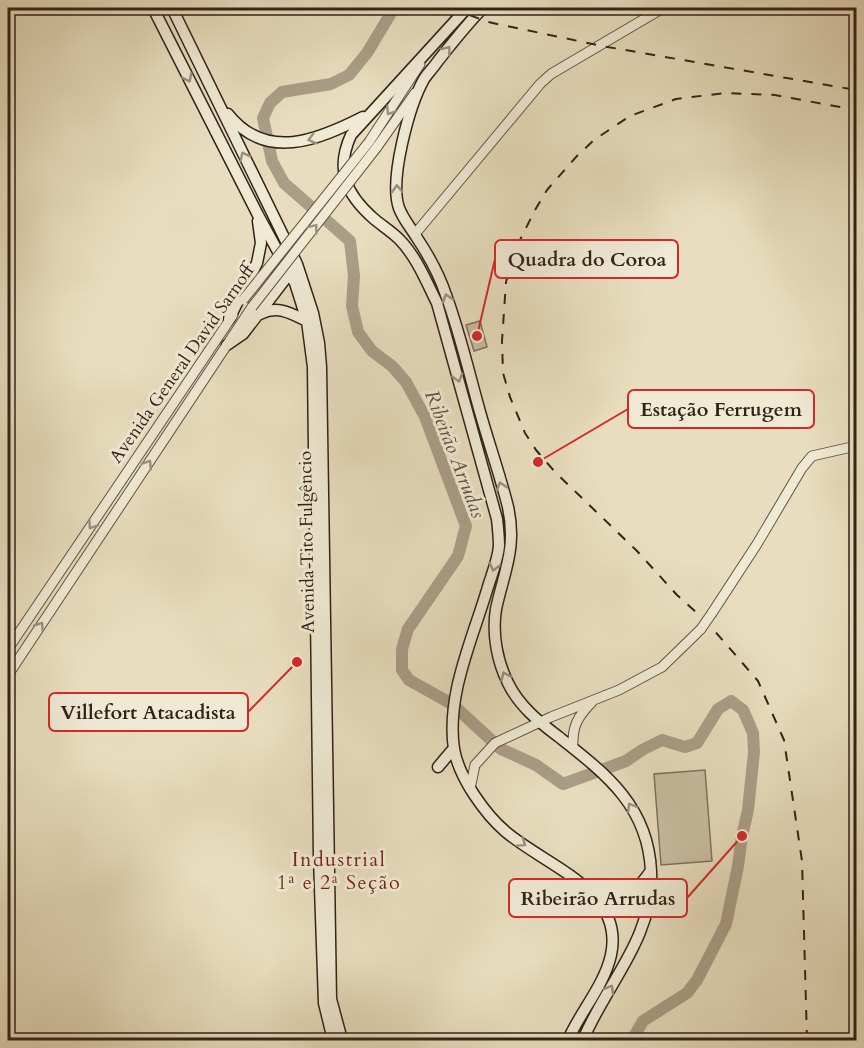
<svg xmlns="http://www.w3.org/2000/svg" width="864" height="1048" viewBox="0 0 864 1048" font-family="Cardo,serif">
<rect width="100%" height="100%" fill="#e8debf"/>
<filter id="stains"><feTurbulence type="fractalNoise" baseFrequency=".00333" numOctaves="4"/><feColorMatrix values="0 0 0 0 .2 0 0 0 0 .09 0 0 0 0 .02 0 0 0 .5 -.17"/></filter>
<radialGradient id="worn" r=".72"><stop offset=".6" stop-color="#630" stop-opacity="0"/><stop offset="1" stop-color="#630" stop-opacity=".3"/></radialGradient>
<!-- green -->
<path fill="#c9bea3" stroke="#7e705e" stroke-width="1.5" d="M480 321 487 347 474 351 466 325Z
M705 770 712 861 661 865 654 774Z"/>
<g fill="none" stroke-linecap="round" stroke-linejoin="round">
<!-- river -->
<path stroke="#aa9e87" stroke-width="12" d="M394 8 367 53 349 75 331 84 282 92 270 103 263 118 272 161 284 183 350 241 354 276 352 306 358 332 372 351 392 366 406 382 425 417 466 526 458 556 408 629 402 649V670L409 680 452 704 501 749 536 765 563 784 626 761 642 750 662 740 685 747 697 743 718 709 731 701 743 710 753 733 754 752 748 810 742 836 738 866 726 924 697 980 687 993 643 1021 632 1040"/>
<defs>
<path id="tertiary" d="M369 142 420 64
M377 147 415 93
M415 234 540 84 551 74 663 8
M712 613 757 544 802 468 812 456 856 446
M8 649 233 315
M8 675 252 307
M573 748C572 727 577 717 592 702
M470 789 475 765 495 743 551 717 619 690 662 667 701 629"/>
<path id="secondary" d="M153 8 258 215 295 283 307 321 313 367 319 858 324 1003 333 1040
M172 8 297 264 313 313 319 343 321 367 331 999 342 1040
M467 8 351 135C335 170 346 194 373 218 381 225 391 231 399 239 416 256 426 281 437 303L497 519C498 528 499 537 499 546 498 560 491 576 487 590 472 640 446 696 454 749 459 778 485 814 506 832 546 866 625 890 611 955 604 986 580 1012 568 1040
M483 8C467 24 453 42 438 61 434 67 428 73 424 79 409 106 389 180 399 208 403 219 411 228 417 238 429 256 439 274 446 295 460 333 469 373 480 412 489 444 500 475 508 507 517 548 504 572 496 609 492 634 497 661 508 683 519 706 539 722 559 737 606 774 648 806 651 871 654 939 607 982 583 1040
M228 114C266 162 318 140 363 117
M260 314C278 305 290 313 307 321
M229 319 257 263 261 243 258 221
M227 345 243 334 293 269
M438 767 454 748
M589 887C620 904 630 900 650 872"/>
</defs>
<!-- tertiary casing -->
<use href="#tertiary" stroke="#605142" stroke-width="11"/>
<!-- secondary casing -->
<use href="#secondary" stroke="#332219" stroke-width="13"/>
<!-- tertiary -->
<use href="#tertiary" stroke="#f0ead5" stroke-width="9"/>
<!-- secondary -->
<use href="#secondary" stroke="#f0ead5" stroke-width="10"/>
<!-- rail -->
<path stroke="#332219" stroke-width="2" stroke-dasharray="10 10" stroke-linecap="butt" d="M451 8 488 22 602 46 856 90
M807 1040 802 861 784 740 758 681 706 621 677 595 637 551 555 472 536 450 525 433 510 397 503 373 502 341 506 282 516 248 535 210 547 190 577 156 594 140 630 116 676 99 725 93 775 95 856 110"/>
<defs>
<path id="tertiary-bridge" d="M243 300 369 142
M252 307 377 147
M701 629 712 613"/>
</defs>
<!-- tertiary-bridge casing -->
<use href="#tertiary-bridge" stroke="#605142" stroke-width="11" stroke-linecap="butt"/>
<!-- tertiary-bridge -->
<use href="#tertiary-bridge" stroke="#f0ead5" stroke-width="9"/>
</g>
<!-- one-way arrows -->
<defs><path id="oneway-chevron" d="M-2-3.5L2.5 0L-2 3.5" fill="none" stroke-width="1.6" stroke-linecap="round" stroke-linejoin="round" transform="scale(1.5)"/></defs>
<g stroke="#9b9080">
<use href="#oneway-chevron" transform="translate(447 50) rotate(-52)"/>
<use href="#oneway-chevron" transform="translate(188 78) rotate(63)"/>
<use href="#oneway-chevron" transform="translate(390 111) rotate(123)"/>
<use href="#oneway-chevron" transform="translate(312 139) rotate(166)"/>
<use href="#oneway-chevron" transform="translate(244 156) rotate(-116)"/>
<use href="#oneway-chevron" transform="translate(397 189) rotate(-92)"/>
<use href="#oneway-chevron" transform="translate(314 228) rotate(-52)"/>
<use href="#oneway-chevron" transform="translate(447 298) rotate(-108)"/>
<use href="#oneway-chevron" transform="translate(458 378) rotate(74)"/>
<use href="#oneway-chevron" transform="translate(148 464) rotate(-57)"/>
<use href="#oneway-chevron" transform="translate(501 486) rotate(-107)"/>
<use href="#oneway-chevron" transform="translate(92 525) rotate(124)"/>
<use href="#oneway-chevron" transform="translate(494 567) rotate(104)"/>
<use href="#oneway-chevron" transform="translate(40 626) rotate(-56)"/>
<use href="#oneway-chevron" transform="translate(505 676) rotate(-114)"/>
<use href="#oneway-chevron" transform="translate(631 807) rotate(-120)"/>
<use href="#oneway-chevron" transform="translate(522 843) rotate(35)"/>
<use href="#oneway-chevron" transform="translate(610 989) rotate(-60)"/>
</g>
<g text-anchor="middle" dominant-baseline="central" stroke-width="6" stroke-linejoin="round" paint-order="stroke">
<!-- street labels -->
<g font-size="18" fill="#332219" stroke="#f0ead5">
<text transform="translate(182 364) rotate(-55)">Avenida General David Sarnoff</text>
<text transform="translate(307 542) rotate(-91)">Avenida Tito Fulgêncio</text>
</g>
<!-- water labels -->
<g font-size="20" font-style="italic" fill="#5d4d40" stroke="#f0ead5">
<text transform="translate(455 454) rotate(69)">Ribeirão Arrudas</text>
</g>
<!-- neighbourhood labels -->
<g font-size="20" letter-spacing="1.5" fill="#7a1f14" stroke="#f0ead5">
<text x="339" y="859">Industrial<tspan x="339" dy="23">1ª e 2ª Seção</tspan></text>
</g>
</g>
<!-- callouts -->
<path fill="none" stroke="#d62828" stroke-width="2" d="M477 336L495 259M538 462L628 409M297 662L248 712M742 836L687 898"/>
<g fill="#d62828" stroke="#f0ead5" stroke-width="2">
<circle cx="477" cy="336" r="6"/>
<circle cx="538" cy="462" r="6"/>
<circle cx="297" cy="662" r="6"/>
<circle cx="742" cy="836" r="6"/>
</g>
<g fill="#f0ead5" stroke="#d62828" stroke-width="2">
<rect x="495" y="240" width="183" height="38" rx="6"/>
<rect x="628" y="390" width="186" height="38" rx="6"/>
<rect x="49" y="693" width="199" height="38" rx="6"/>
<rect x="509" y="879" width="178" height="38" rx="6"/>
</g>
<g font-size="20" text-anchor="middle" font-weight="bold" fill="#332219">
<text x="587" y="266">Quadra do Coroa</text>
<text x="721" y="416">Estação Ferrugem</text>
<text x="148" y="719">Villefort Atacadista</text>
<text x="598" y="905">Ribeirão Arrudas</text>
</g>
<!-- margin -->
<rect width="864" height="1048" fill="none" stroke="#e8debf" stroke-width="30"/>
<rect x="9" y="9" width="846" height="1030" fill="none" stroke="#332219" stroke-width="3"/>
<rect x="15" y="15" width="834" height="1018" fill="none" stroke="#332219" stroke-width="1.5"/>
<rect width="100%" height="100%" filter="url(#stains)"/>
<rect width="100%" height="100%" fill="url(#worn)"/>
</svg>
